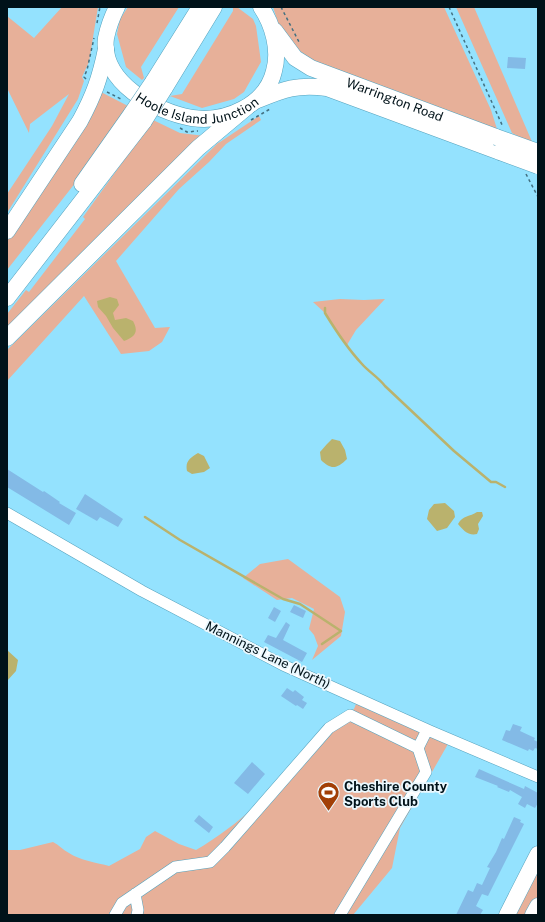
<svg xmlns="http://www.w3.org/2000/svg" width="545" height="922" viewBox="0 0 545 922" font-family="'Public Sans',sans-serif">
<rect width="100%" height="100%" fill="#94e2fe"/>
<!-- green -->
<path fill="#e7b099" d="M62 7H98L89 62 82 77 84 81 78 99 7 213V194L52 126 69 94 30 124 29 133 7 88V16L34 38Z
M128 7H179L141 67 144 78 142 80 126 67 117 34 120 19Z
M233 7H237L253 19 256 26 261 62 244 92 234 99 202 108 170 96 182 94 233 11Z
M273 7H444L491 110 497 129 313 61 292 45 280 29Z
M456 7H474L533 144 512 133Z
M99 91 128 106 94 159 7 270V241L50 174Z
M259 116 261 120 226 144 209 162 179 189 116 261 155 328 170 327 162 342 149 351 121 354 84 296 7 381V350L218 143 220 142Z
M153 120 180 133 205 136 7 330V314L26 290 29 292 85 219 83 217Z
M340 299 364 300 385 299 356 330 347 345 341 339 325 313 313 302Z
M288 559 340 597 345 612 341 636 312 660 318 646 314 635 309 629 314 609 292 598 277 600 243 578 260 564Z
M356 704 448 744 400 828 392 868 353 915H7V850H20L53 842C59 845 63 850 69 853 79 860 98 863 109 866L140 849 146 837 155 831 179 844 196 850C254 817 298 763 344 715L354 709Z
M538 869V896L528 915H515Z"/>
<!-- water -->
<path fill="#bab26d" d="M110 297 117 299 119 305 113 313 115 320 126 318 133 321C139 332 135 337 124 341L113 328 106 316 98 307 97 301Z
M332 439 340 441 345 450 347 459C337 469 331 470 321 460L320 452 327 444Z
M198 453 204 456 210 468 204 472 192 474 187 471C185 461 190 458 198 453Z
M445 503 454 511 455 517 447 528 437 531 427 519 429 510 434 504Z
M477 512H482L483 516 478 524 479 529 477 534C468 536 463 530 458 524 463 515 470 517 477 512Z
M7 650 18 660 16 671 7 681Z"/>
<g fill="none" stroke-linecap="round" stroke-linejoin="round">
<!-- stream -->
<path stroke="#bab26d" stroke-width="2.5" d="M325 308V313C336 331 347 348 362 364 369 372 378 377 385 386L454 451 491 482H496L505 487
M145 517 180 540 283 599 300 604 341 631 322 644"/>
</g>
<!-- building -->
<path fill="#83bae6" d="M508 57 526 58 525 69 507 68Z
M7 469 43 492 44 491 60 502 59 503 76 513 69 525 7 487Z
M85 494 123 519 118 527 100 517 97 521 76 509Z
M294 605 306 611 303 618 290 612Z
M274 607 281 611 275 622 268 618Z
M286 622 290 625 283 640 307 653 302 662 264 642 268 635 276 638Z
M287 688 293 692 295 690 304 697 302 700 307 703 303 709 297 705 296 706 281 696Z
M513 724 522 727 520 731 535 738 534 740 538 742V749L535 748 533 751 529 749 528 751 502 740 506 730 510 731Z
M252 762 265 774 248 794 234 783Z
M479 769 524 789 525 786 538 793V803L535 808 527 804 525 808 518 804 522 797 510 790 509 792 497 787 498 786 475 777Z
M199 815 213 827 209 833 194 821Z
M514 817 521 820 520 822 524 824 488 896 482 894 476 906 483 910 480 915H456L468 890 473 892 477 883 482 885 490 868 487 867 496 852 502 838 504 839Z"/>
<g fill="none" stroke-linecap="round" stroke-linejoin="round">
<defs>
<path id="minor" d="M7 513 142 591 283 665 430 731 538 777
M418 748 427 730
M135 894 138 910 137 915
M115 915 122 903 175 867 210 862 225 847 329 728 350 715 418 748 426 772 340 915"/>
<g id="highway">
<path id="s1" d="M117 7C112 17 108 28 106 38 100 82 156 112 192 118 226 123 266 105 274 71 280 50 273 25 261 7"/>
<path id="s2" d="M275 31 295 58 311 68 496 137"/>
<path d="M153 82 200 7"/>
<path d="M164 89 214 7"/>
<path d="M258 100C284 89 298 84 327 88L500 152"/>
<path d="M82 184 132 113"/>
<path d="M7 231 80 121C94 95 100 78 106 49"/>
<path d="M7 298 144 121"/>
<path d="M7 338 198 148 247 107"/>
<path d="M507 915 538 854"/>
<path d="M533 915 538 906"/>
</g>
</defs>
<!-- minor casing -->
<use href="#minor" stroke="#55a2bd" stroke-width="12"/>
<!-- highway casing -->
<use href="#highway" stroke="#55a2bd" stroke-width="17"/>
<!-- path -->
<path stroke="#437081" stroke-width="1.5" stroke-dasharray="3 3" stroke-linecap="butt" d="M281 7 299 42
M449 7 503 127
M97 23 100 7
M86 79 84 77 87 70 94 38
M107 92 123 100
M251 120 270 109
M180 128 187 132 198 131
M526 174 538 197"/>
<!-- minor -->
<use href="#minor" stroke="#fff" stroke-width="11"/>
<!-- highway -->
<use href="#highway" stroke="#fff" stroke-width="16"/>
<defs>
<path id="highway-bridge" d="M132 113 153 82
M144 121 164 89
M496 137 538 152
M500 152 538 166"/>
</defs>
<!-- highway-bridge casing -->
<use href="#highway-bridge" stroke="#55a2bd" stroke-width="17" stroke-linecap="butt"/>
<!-- highway-bridge -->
<use href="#highway-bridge" stroke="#fff" stroke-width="16"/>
</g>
<!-- icons -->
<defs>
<symbol id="stadium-pin" viewBox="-11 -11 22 30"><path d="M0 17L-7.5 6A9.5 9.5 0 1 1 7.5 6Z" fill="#a23f06" stroke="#eaf8fe"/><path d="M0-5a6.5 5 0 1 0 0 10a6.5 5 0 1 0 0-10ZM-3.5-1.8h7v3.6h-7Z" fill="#fff"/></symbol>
</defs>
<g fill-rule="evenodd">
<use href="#stadium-pin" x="316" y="780" width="25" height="34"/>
</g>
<g text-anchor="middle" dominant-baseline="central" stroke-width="3.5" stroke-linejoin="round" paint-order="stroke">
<!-- street labels -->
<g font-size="13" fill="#001219" stroke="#eaf8fe">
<text stroke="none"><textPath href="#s1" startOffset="166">Hoole Island Junction</textPath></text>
<text stroke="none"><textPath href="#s2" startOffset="142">Warrington Road</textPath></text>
<text transform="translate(268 655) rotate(26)">Mannings Lane (North)</text>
</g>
<!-- poi labels -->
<g font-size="13" font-weight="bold" fill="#001219" stroke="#eaf8fe" text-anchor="start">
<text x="344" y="786">Cheshire County<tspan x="344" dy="15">Sports Club</tspan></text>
</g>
</g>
<!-- border -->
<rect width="545" height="922" fill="none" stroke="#001219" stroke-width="16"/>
</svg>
